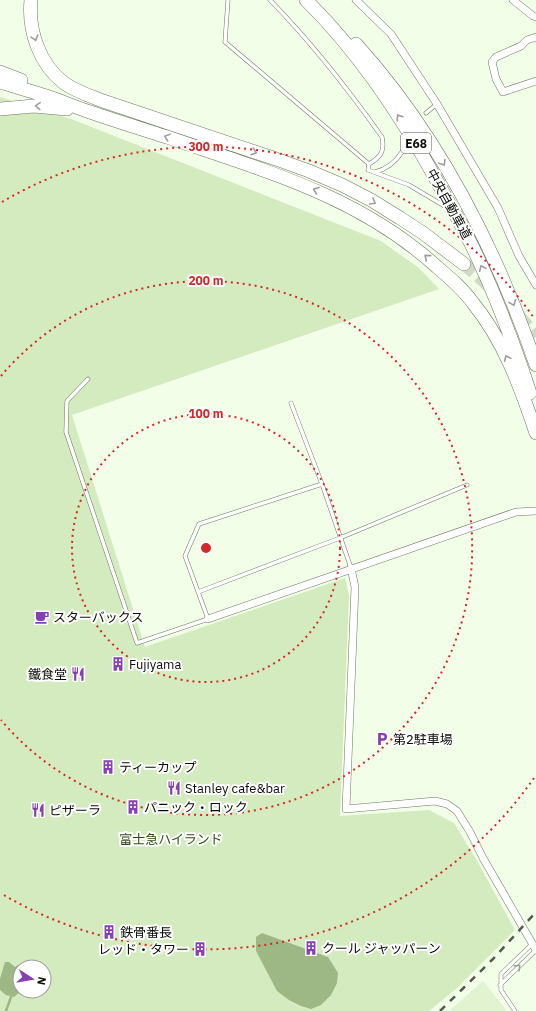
<svg xmlns="http://www.w3.org/2000/svg" width="536" height="1011" viewBox="0 0 536 1011" font-family="'IBM Plex Sans','Noto Sans JP',sans-serif">
<rect width="100%" height="100%" fill="#f3fee9"/>
<!-- built -->
<path fill="#e2f3d2" d="M483 981 507 1011H449Z"/>
<!-- green -->
<path fill="#d3ebbe" fill-rule="evenodd" d="M0 97 71 119 381 241 419 268 439 289 72 415 145 647 345 578 349 596 340 816 429 810 454 823 476 859 515 930 456 989 429 1011H0ZM20 967H44V991H20Z"/>
<!-- water -->
<path fill="#9db785" d="M262 933 328 957 338 973 337 983 331 995 321 1005 311 1009 301 1006 289 1000 277 991 256 951V937Z
M5 962H9L15 967 18 965 23 966 20 967 21 991 14 997 6 995 0 990V979Z"/>
<g fill="none" stroke-linecap="round" stroke-linejoin="round">
<!-- stream -->
<path stroke="#9db785" stroke-width="2.5" d="M6 1011 11 997"/>
<!-- highway-tunnel -->
<path stroke="#d0dac7" stroke-width="13" stroke-dasharray="13 6" stroke-linecap="butt" d="M464 264C490 286 516 310 536 337"/>
<defs>
<path id="lane" d="M228 0 225 42 369 164
M270 0C311 42 348 89 382 137 385 151 381 157 369 164L368 170 409 185 446 207
M426 113 437 104
M375 172C387 169 395 163 402 152
M88 379 67 401 66 432 137 643 208 619 185 556 199 524 322 484
M291 403 322 484 351 568
M198 592 340 538 467 485
M500 985 536 950
M515 1011 501 990V974L532 944"/>
<path id="street" d="M356 0 391 34 437 104 498 208 519 256 536 285
M513 0 533 16 536 17
M536 37 527 40 521 46 496 57 492 62 496 79 503 92 536 81
M351 568 355 587 346 809 435 801 447 804 457 811 470 832 483 858 536 950
M208 619 516 512 536 511"/>
<path id="highway" d="M31 0C28 30 39 64 64 83 75 91 90 96 103 101L276 159 309 171 342 185 371 200 400 218 423 233 464 264
M306 0C360 53 402 117 438 183 450 205 463 227 474 250 496 296 514 344 530 393
M356 44C439 136 496 249 536 365
M0 72 21 80
M0 82C15 87 31 91 46 96 61 101 75 107 90 112 116 121 142 129 167 137 265 171 359 196 437 267 450 278 463 289 473 303 504 341 521 388 536 433
M0 109 34 106 67 109"/>
</defs>
<!-- lane casing -->
<use href="#lane" stroke="#6c7961" stroke-width="4.5"/>
<!-- street casing -->
<use href="#street" stroke="#6c7961" stroke-width="8"/>
<!-- highway casing -->
<use href="#highway" stroke="#6c7961" stroke-width="14"/>
<!-- lane -->
<use href="#lane" stroke="#fff" stroke-width="3.5"/>
<!-- street -->
<use href="#street" stroke="#fff" stroke-width="7"/>
<!-- highway -->
<use href="#highway" stroke="#fff" stroke-width="13"/>
<!-- rail -->
<path stroke="#53594d" stroke-width="2.5" stroke-dasharray="7 7" stroke-linecap="butt" d="M440 1011 493 959 536 912"/>
</g>
<!-- one-way arrows -->
<defs><path id="oneway-chevron" d="M-2-3.5L2.5 0L-2 3.5" fill="none" stroke-width="1.6" stroke-linecap="round" stroke-linejoin="round"/></defs>
<g stroke="#9d9e9b">
<use href="#oneway-chevron" transform="translate(35 38) rotate(74)"/>
<use href="#oneway-chevron" transform="translate(38 106) rotate(-178)"/>
<use href="#oneway-chevron" transform="translate(399 117) rotate(-123)"/>
<use href="#oneway-chevron" transform="translate(167 137) rotate(-161)"/>
<use href="#oneway-chevron" transform="translate(254 152) rotate(18)"/>
<use href="#oneway-chevron" transform="translate(443 163) rotate(58)"/>
<use href="#oneway-chevron" transform="translate(316 190) rotate(-157)"/>
<use href="#oneway-chevron" transform="translate(373 202) rotate(30)"/>
<use href="#oneway-chevron" transform="translate(427 257) rotate(-140)"/>
<use href="#oneway-chevron" transform="translate(482 268) rotate(-114)"/>
<use href="#oneway-chevron" transform="translate(513 303) rotate(68)"/>
<use href="#oneway-chevron" transform="translate(507 358) rotate(-114)"/>
<use href="#oneway-chevron" transform="translate(518 967) rotate(-45)"/>
</g>
<!-- distance rings -->
<g fill="none" stroke="#d62828" stroke-width="2" stroke-dasharray="2 4">
<circle cx="206" cy="548" r="134"/>
<path d="M1 376A267 267 0 1 1 1 720"/>
<path d="M534 778A401 401 0 0 1 2 894M2 202A401 401 0 0 1 534 318"/>
</g>
<!-- icons -->
<defs>
<symbol id="cafe-bare" viewBox="-9 -9 18 18"><path d="M-5.5-4.5H6V0H3Q3 3.5 0 3.5H-2.5Q-5.5 3.5-5.5 0ZM3-3.2v2h1.7v-2ZM-6 4.5H4V6H-6Z" fill="#8740b3" stroke="#fff" stroke-width="2.5" paint-order="stroke"/></symbol>
<symbol id="building-bare" viewBox="-9 -9 18 18"><path d="M-4-6H4V6H1V3H-1V6H-4ZM-2.5-4.3h1.7v1.8h-1.7ZM.8-4.3h1.7v1.8H.8ZM-2.5-1h1.7V.8h-1.7ZM.8-1h1.7V.8H.8Z" fill="#8740b3" stroke="#fff" stroke-width="2.5" paint-order="stroke"/></symbol>
<symbol id="restaurant-bare" viewBox="-9 -9 18 18"><path d="M-5-6h1v4h1v-4h1v4h1v-4h1v5L-1.5 .5V6h-2V.5L-5-1ZM5-6V6H3V1.5H1.5Q1.5-4 5-6Z" fill="#8740b3" stroke="#fff" stroke-width="2.5" paint-order="stroke"/></symbol>
<symbol id="parking-bare" viewBox="-9 -9 18 18"><path d="M-3.5-5.5H1a3.5 3.5 0 0 1 0 7H-1V5.5H-3.5ZM-1-3.4V-.6H.8a1.4 1.4 0 0 0 0-2.8Z" fill="#8740b3" stroke="#fff" stroke-width="2.5" paint-order="stroke"/></symbol>
</defs>
<g fill-rule="evenodd">
<use href="#cafe-bare" x="32" y="607" width="20" height="20"/>
<use href="#building-bare" x="108" y="654" width="20" height="20"/>
<use href="#restaurant-bare" x="68" y="664" width="20" height="20"/>
<use href="#parking-bare" x="372" y="729" width="20" height="20"/>
<use href="#building-bare" x="98" y="757" width="20" height="20"/>
<use href="#restaurant-bare" x="164" y="778" width="20" height="20"/>
<use href="#building-bare" x="123" y="797" width="20" height="20"/>
<use href="#restaurant-bare" x="28" y="800" width="20" height="20"/>
<use href="#building-bare" x="99" y="922" width="20" height="20"/>
<use href="#building-bare" x="301" y="938" width="20" height="20"/>
<use href="#building-bare" x="190" y="939" width="20" height="20"/>
</g>
<g text-anchor="middle" dominant-baseline="central" stroke-width="4" stroke-linejoin="round" paint-order="stroke">
<!-- shield labels -->
<rect fill="#fff" stroke="#535650" stroke-width="1" x="401" y="133" width="30" height="20" rx="3"/>
<g font-size="12" font-weight="bold" fill="#090d05">
<text x="416" y="143">E68</text>
</g>
<!-- street labels -->
<g font-size="13" fill="#090d05" stroke="#fff">
<text transform="translate(449 204) rotate(61)">中央自動車道</text>
</g>
<!-- poi labels -->
<g font-size="13" fill="#090d05" stroke="#fff" text-anchor="start">
<text x="53" y="617">スターバックス</text>
<text x="129" y="664">Fujiyama</text>
<text x="67" y="674" text-anchor="end">鐵食堂</text>
<text x="393" y="739">第2駐車場</text>
<text x="119" y="767">ティーカップ</text>
<text x="185" y="788">Stanley cafe&amp;bar</text>
<text x="144" y="807">パニック・ロック</text>
<text x="49" y="810">ピザーラ</text>
<text x="120" y="932">鉄骨番長</text>
<text x="322" y="948">クール ジャッパーン</text>
<text x="189" y="949" text-anchor="end">レッド・タワー</text>
</g>
<!-- park labels -->
<g font-size="13" fill="#324a15" stroke="#fff">
<text x="171" y="839">富士急ハイランド</text>
</g>
</g>
<circle cx="206" cy="548" r="6" fill="#d62828" stroke="#fff" stroke-width="2"/>
<g font-size="12" text-anchor="middle" font-weight="bold" fill="#d62828" stroke="#fff" stroke-width="4" stroke-linejoin="round" paint-order="stroke">
<text x="206" y="151">300 m</text>
<text x="206" y="285">200 m</text>
<text x="206" y="418">100 m</text>
</g>
<!-- north arrow -->
<g transform="translate(32 979) rotate(102)"><circle r="19" fill="#ffffff" stroke="#9d9e9b"/>
<path d="M0-3L7 15L0 10L-7 15Z" fill="#8740b3"/>
<text y="-6" font-size="11" font-weight="bold" text-anchor="middle" fill="#090d05">N</text>
</g>
</svg>
